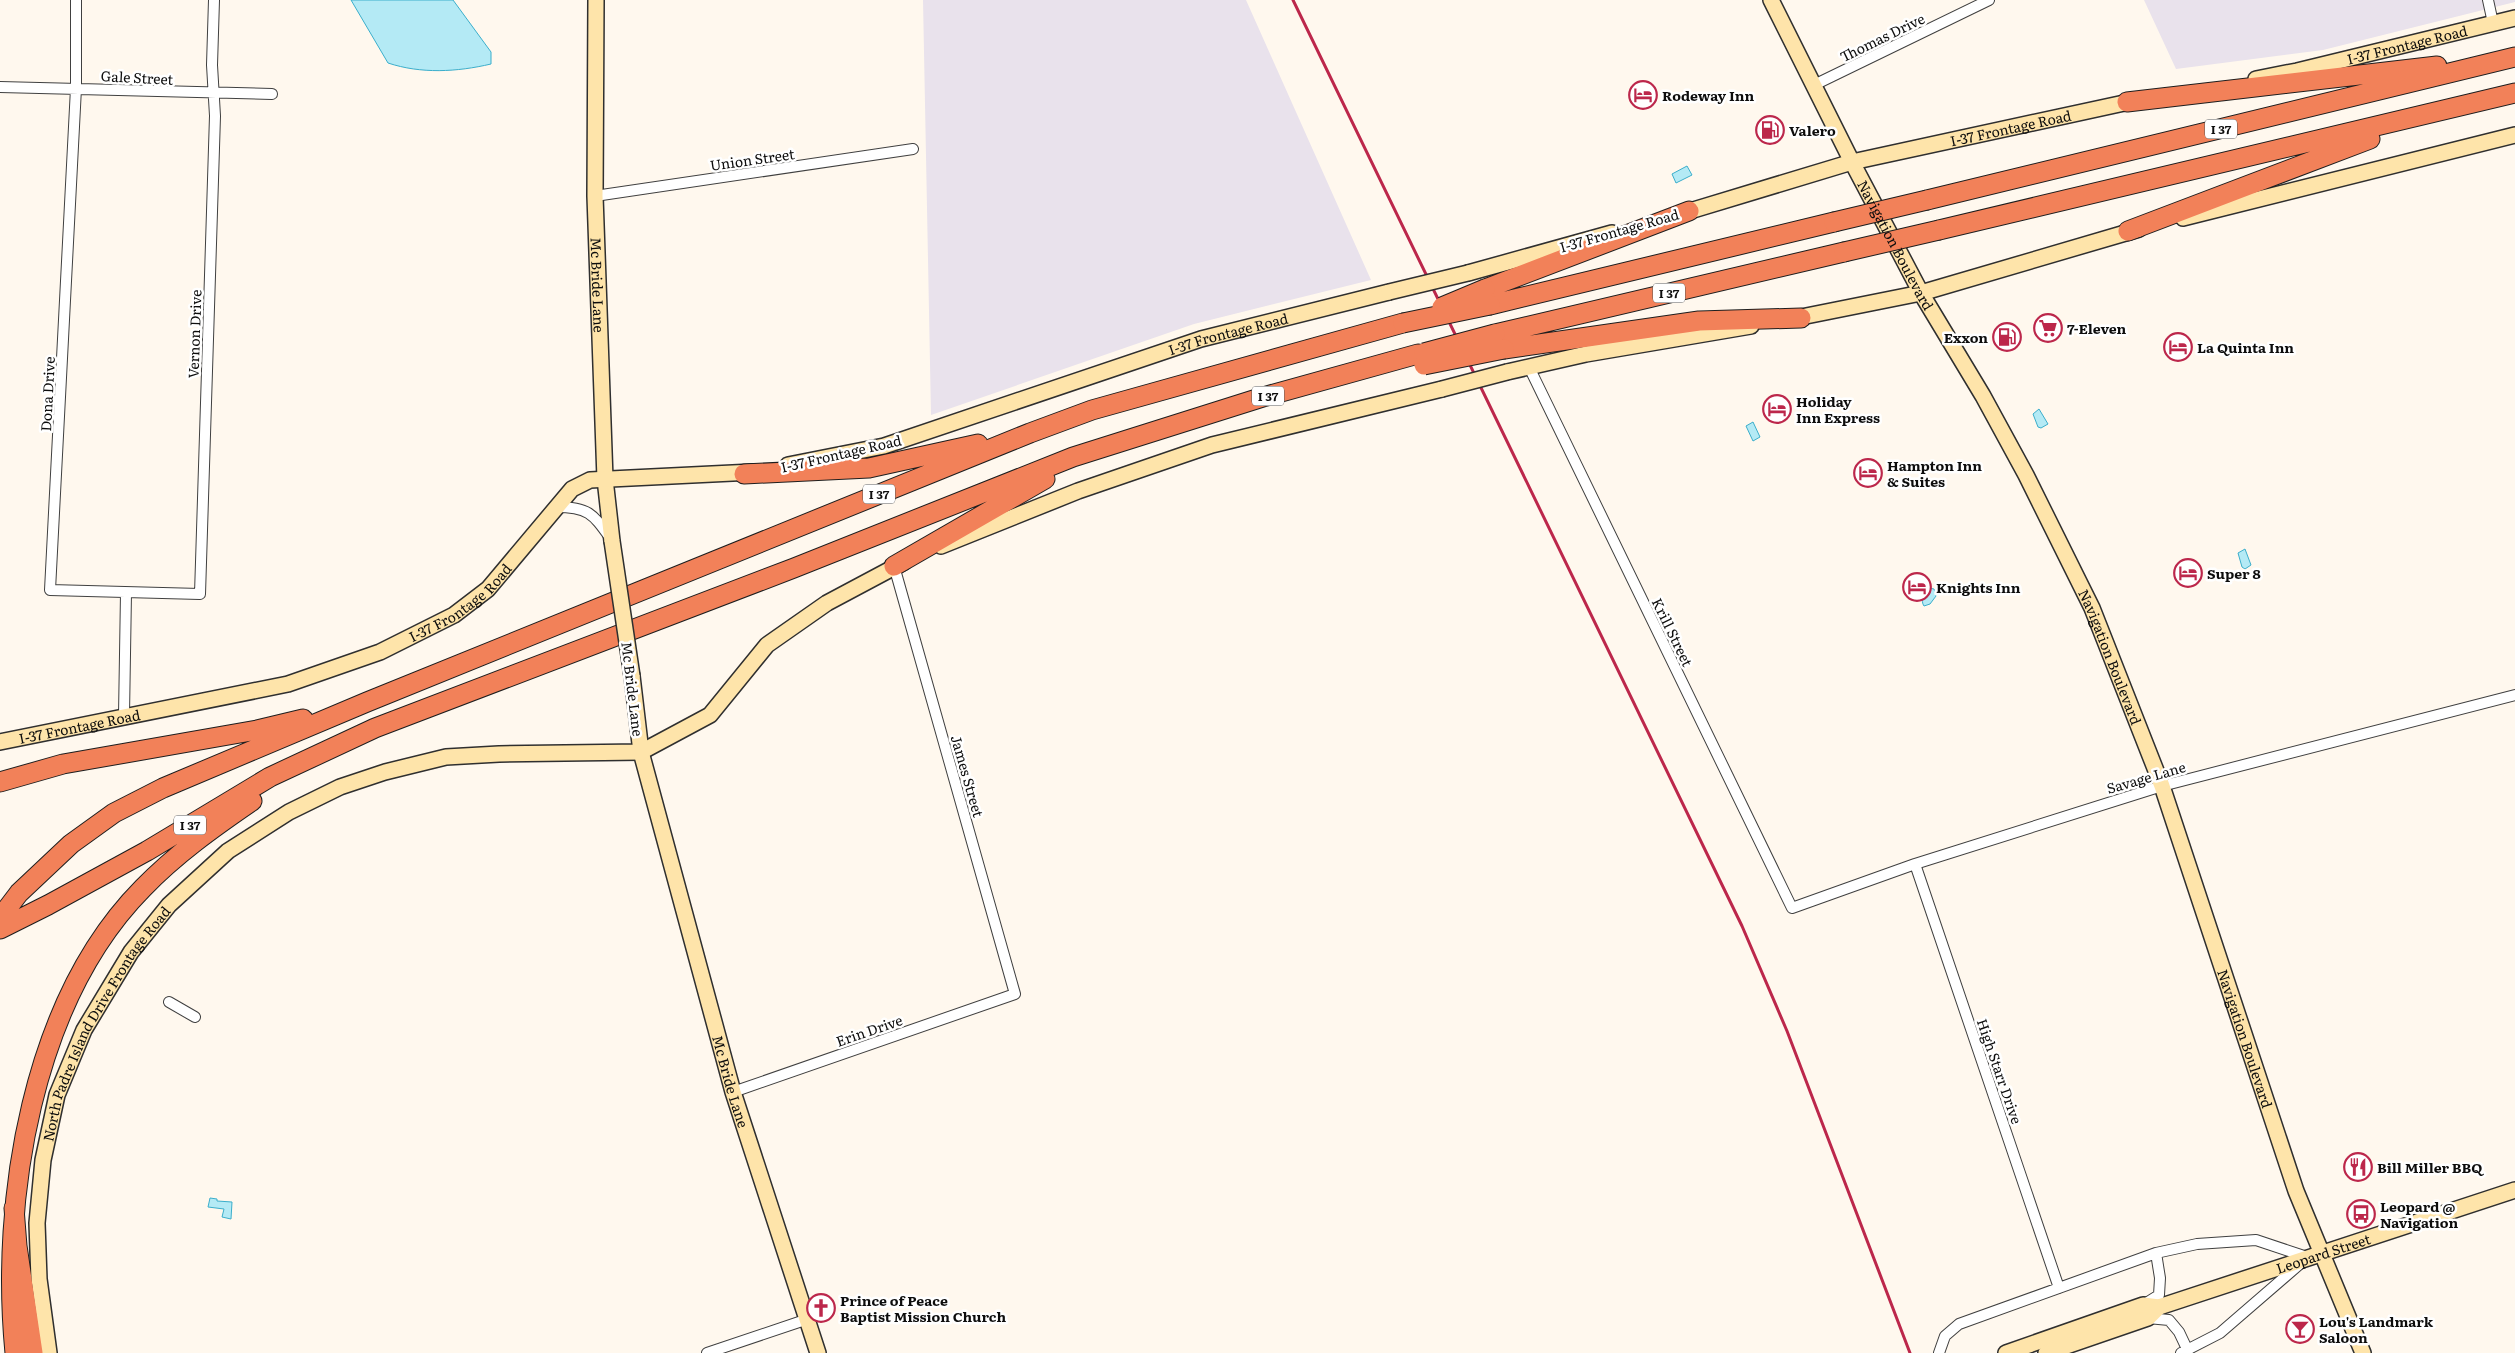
<svg xmlns="http://www.w3.org/2000/svg" width="2515" height="1353" viewBox="0 0 2515 1353" font-family="Literata,serif">
<rect width="100%" height="100%" fill="#fff8ee"/>
<!-- industrial -->
<path fill="#e9e2ec" d="M923 0H1246L1371 280 1194 324 931 415Z
M2144 0H2515V2L2323 50 2176 69Z"/>
<!-- water -->
<path fill="#b4eaf5" stroke="#3baecb" d="M351 0H453L491 52V64C457 72 421 74 388 63Z
M1687 166 1692 175 1676 183 1672 174Z
M2039 409 2048 424 2041 428 2038 427 2033 414Z
M1753 422 1760 437 1753 441 1746 426Z
M2245 549 2251 565 2245 569 2242 567 2238 553Z
M1929 588 1934 589 1936 596 1930 604 1924 606C1920 601 1924 590 1929 588Z
M210 1198 217 1199V1201L232 1202 231 1219 222 1217 224 1209 208 1207Z"/>
<g fill="none" stroke-linecap="round" stroke-linejoin="round">
<defs>
<path id="street" d="M76 0V88L50 590 200 594 215 116 212 65 214 0
M2488 0 2493 23
M1814 85 1989 0
M0 87 272 94
M595 196 913 149
M1529 367 1792 908 1915 864 2162 786 2515 695
M556 507C589 507 593 514 611 539
M124 715 126 593
M1915 864 2059 1288
M169 1002 195 1017
M733 1092 1015 994 894 566
M2143 1305 2159 1295 2160 1278 2156 1253
M2148 1318 2169 1320 2179 1332 2188 1351
M707 1353 805 1320
M1939 1353 1945 1336 1959 1324 2156 1253 2197 1244 2256 1240 2307 1257
M2181 1353 2220 1333 2301 1263"/>
<g id="secondary">
<path id="s1" d="M596 0 595 196 605 479 612 541"/>
<path id="s2" d="M1771 0 1852 162 1921 293 1983 396 2026 475 2092 608 2162 786 2296 1191 2363 1353"/>
<path id="s3" d="M2256 79 2297 71 2515 18"/>
<path id="s4" d="M1680 214 1852 162 2138 100"/>
<path d="M2183 218 2515 135"/>
<path d="M1468 273 1612 233"/>
<path d="M1791 319 1921 293 2139 229"/>
<path d="M1507 372 1586 354 1751 326"/>
<path id="s5" d="M788 465 884 446 1201 339 1389 292"/>
<path d="M941 546 1078 491 1212 445 1442 389"/>
<path id="s6" d="M632 676 641 752 733 1092 818 1353"/>
<path id="s7" d="M0 742 288 684 380 652 454 615 488 589 572 489 590 480 753 472"/>
<path id="s8" d="M49 1353 39 1279 37 1223 43 1160 57 1095 84 1030 131 952 169 905 228 851 289 812 340 787 385 772 446 757 499 754 641 752 710 715 767 645 827 603 904 562"/>
<path id="s9" d="M2006 1353 2143 1305 2159 1307 2515 1190"/>
<path d="M2046 1353 2148 1318 2159 1307"/>
</g>
<path id="highway" d="M2127 102 2437 66
M1927 200 2515 57
M1939 230 2515 93
M2128 231 2370 139
M1485 289 1689 211
M1490 305 1834 222
M1495 334 1844 252
M1504 349 1699 321 1801 318
M744 474 869 468 978 444
M894 566 1045 479
M0 782 63 764 257 730 303 719
M0 918 19 893 71 844 114 813 163 788 367 702 1030 433 1092 410 1403 323
M0 929 48 905 147 851 270 777 375 728 794 568 1073 457 1263 397 1418 354
M14 1208 17 1246 33 1353
M15 1353C0 1200 32 1000 143 888 176 854 214 827 252 801"/>
</defs>
<!-- street casing -->
<use href="#street" stroke="#404040" stroke-width="12"/>
<!-- secondary casing -->
<use href="#secondary" stroke="#2f2f2f" stroke-width="18"/>
<!-- highway casing -->
<use href="#highway" stroke="#1e1e1e" stroke-width="21"/>
<!-- street -->
<use href="#street" stroke="#fff" stroke-width="10"/>
<!-- secondary -->
<use href="#secondary" stroke="#fee4aa" stroke-width="15"/>
<!-- highway -->
<use href="#highway" stroke="#f28159" stroke-width="19"/>
<!-- rail -->
<path stroke="#bc274b" stroke-width="3" d="M1293 0 1742 926 1787 1031 1910 1353"/>
<defs>
<path id="secondary-bridge" d="M1389 292 1468 273
M1442 389 1507 372
M612 541 632 676"/>
<path id="highway-bridge" d="M1834 222 1927 200
M1844 252 1939 230
M1442 307 1485 289
M1403 323 1490 305
M1424 353 1495 334
M1424 365 1504 349"/>
</defs>
<!-- secondary-bridge casing -->
<use href="#secondary-bridge" stroke="#2f2f2f" stroke-width="18" stroke-linecap="butt"/>
<!-- highway-bridge casing -->
<use href="#highway-bridge" stroke="#1e1e1e" stroke-width="21" stroke-linecap="butt"/>
<!-- secondary-bridge -->
<use href="#secondary-bridge" stroke="#fee4aa" stroke-width="15"/>
<!-- highway-bridge -->
<use href="#highway-bridge" stroke="#f28159" stroke-width="19"/>
</g>
<!-- icons -->
<defs>
<symbol id="hotel-ring" viewBox="-11 -11 22 22"><circle r="9.5" fill="#fff" stroke="#bc274b" stroke-width="1.5"/><path d="M-6-4.5h1.5V1H6V5H4.5V3h-9V5H-6ZM-4 0a1.8 1.8 0 1 1 3.6 0ZM.5 0V-2.5h3Q6-2.5 6 0Z" fill="#bc274b"/></symbol>
<symbol id="fuel-ring" viewBox="-11 -11 22 22"><circle r="9.5" fill="#fff" stroke="#bc274b" stroke-width="1.5"/><path d="M-5.5-6h7V0h2V4h1.3V-2.5L3-4.5l.8-.8L6-3V5H2.5V1h-1V6h-7ZM-4.2-4.7v3.2H.2V-4.7Z" fill="#bc274b"/></symbol>
<symbol id="supermarket-ring" viewBox="-11 -11 22 22"><circle r="9.5" fill="#fff" stroke="#bc274b" stroke-width="1.5"/><path d="M-6-5.5h2.5l.6 2H6L4.5 2H-2.5L-4.4-4H-6ZM-1.5 3.2a1.3 1.3 0 1 0 .1 0ZM3 3.2a1.3 1.3 0 1 0 .1 0Z" fill="#bc274b"/></symbol>
<symbol id="restaurant-ring" viewBox="-11 -11 22 22"><circle r="9.5" fill="#fff" stroke="#bc274b" stroke-width="1.5"/><path d="M-5-6h1v4h1v-4h1v4h1v-4h1v5L-1.5 .5V6h-2V.5L-5-1ZM5-6V6H3V1.5H1.5Q1.5-4 5-6Z" fill="#bc274b"/></symbol>
<symbol id="bus-ring" viewBox="-11 -11 22 22"><circle r="9.5" fill="#fff" stroke="#bc274b" stroke-width="1.5"/><path d="M-5-6H5V4H4V6H2V4H-2V6H-4V4H-5ZM-3.5-4V0h7V-4ZM-3.5 1.2v1.5H-2V1.2ZM2 1.2v1.5H3.5V1.2Z" fill="#bc274b"/></symbol>
<symbol id="church-ring" viewBox="-11 -11 22 22"><circle r="9.5" fill="#fff" stroke="#bc274b" stroke-width="1.5"/><path d="M-1.2-6h2.4v3.5h3.3v2.4h-3.3V6h-2.4V-.1h-3.3v-2.4h3.3Z" fill="#bc274b"/></symbol>
<symbol id="bar-ring" viewBox="-11 -11 22 22"><circle r="9.5" fill="#fff" stroke="#bc274b" stroke-width="1.5"/><path d="M-6-5H6L.8 .8V4.5H3.5V6h-7V4.5H-.8V.8Z" fill="#bc274b"/></symbol>
</defs>
<g fill-rule="evenodd">
<use href="#hotel-ring" x="1627" y="79" width="32" height="32"/>
<use href="#fuel-ring" x="1754" y="114" width="32" height="32"/>
<use href="#supermarket-ring" x="2032" y="312" width="32" height="32"/>
<use href="#fuel-ring" x="1991" y="321" width="32" height="32"/>
<use href="#hotel-ring" x="2162" y="331" width="32" height="32"/>
<use href="#hotel-ring" x="1761" y="393" width="32" height="32"/>
<use href="#hotel-ring" x="1852" y="457" width="32" height="32"/>
<use href="#hotel-ring" x="2172" y="557" width="32" height="32"/>
<use href="#hotel-ring" x="1901" y="571" width="32" height="32"/>
<use href="#restaurant-ring" x="2342" y="1151" width="32" height="32"/>
<use href="#bus-ring" x="2345" y="1198" width="32" height="32"/>
<use href="#church-ring" x="805" y="1292" width="32" height="32"/>
<use href="#bar-ring" x="2284" y="1313" width="32" height="32"/>
</g>
<g text-anchor="middle" dominant-baseline="central" stroke-width="5" stroke-linejoin="round" paint-order="stroke">
<!-- shield labels -->
<g fill="#fff" stroke="#565656" stroke-width="1">
<rect x="2205" y="119.5" width="32" height="19" rx="4"/>
<rect x="1653" y="283.5" width="32" height="19" rx="4"/>
<rect x="1252" y="386.5" width="32" height="19" rx="4"/>
<rect x="863" y="484.5" width="32" height="19" rx="4"/>
<rect x="174" y="815.5" width="32" height="19" rx="4"/>
</g>
<g font-size="12" font-weight="bold" fill="#0d0d0d">
<text x="2221" y="129">I 37</text>
<text x="1669" y="293">I 37</text>
<text x="1268" y="396">I 37</text>
<text x="879" y="494">I 37</text>
<text x="190" y="825">I 37</text>
</g>
<!-- street labels -->
<g font-size="14" fill="#0d0d0d" stroke="#fff">
<text transform="translate(1882 37) rotate(-26)">Thomas Drive</text>
<text stroke="none"><textPath href="#s3" startOffset="155">I-37 Frontage Road</textPath></text>
<text transform="translate(137 77) rotate(3)">Gale Street</text>
<text stroke="none"><textPath href="#s4" startOffset="342">I-37 Frontage Road</textPath></text>
<text transform="translate(752 159) rotate(-8)">Union Street</text>
<text transform="translate(1619 230) rotate(-16)">I-37 Frontage Road</text>
<text stroke="none"><textPath href="#s2" startOffset="275">Navigation Boulevard</textPath></text>
<text stroke="none"><textPath href="#s1" startOffset="285">Mc Bride Lane</textPath></text>
<text transform="translate(194 334) rotate(-88)">Vernon Drive</text>
<text stroke="none"><textPath href="#s5" startOffset="460">I-37 Frontage Road</textPath></text>
<text transform="translate(47 394) rotate(-87)">Dona Drive</text>
<text transform="translate(841 453) rotate(-13)">I-37 Frontage Road</text>
<text stroke="none"><textPath href="#s7" startOffset="486">I-37 Frontage Road</textPath></text>
<text transform="translate(1673 632) rotate(64)">Krill Street</text>
<text stroke="none"><textPath href="#s2" startOffset="740">Navigation Boulevard</textPath></text>
<text transform="translate(633 689) rotate(83)">Mc Bride Lane</text>
<text stroke="none"><textPath href="#s7" startOffset="81">I-37 Frontage Road</textPath></text>
<text transform="translate(968 776) rotate(74)">James Street</text>
<text transform="translate(2146 777) rotate(-16)">Savage Lane</text>
<text stroke="none"><textPath href="#s8" startOffset="346">North Padre Island Drive Frontage Road</textPath></text>
<text transform="translate(869 1030) rotate(-19)">Erin Drive</text>
<text stroke="none"><textPath href="#s2" startOffset="1145">Navigation Boulevard</textPath></text>
<text transform="translate(2000 1071) rotate(71)">High Starr Drive</text>
<text stroke="none"><textPath href="#s6" startOffset="418">Mc Bride Lane</textPath></text>
<text stroke="none"><textPath href="#s9" startOffset="334">Leopard Street</textPath></text>
</g>
<!-- poi labels -->
<g font-size="14" font-weight="bold" fill="#0d0d0d" stroke="#fff" text-anchor="start">
<text x="1662" y="95">Rodeway Inn</text>
<text x="1789" y="130">Valero</text>
<text x="2067" y="328">7-Eleven</text>
<text x="1988" y="337" text-anchor="end">Exxon</text>
<text x="2197" y="347">La Quinta Inn</text>
<text x="1796" y="401">Holiday<tspan x="1796" dy="16">Inn Express</tspan></text>
<text x="1887" y="465">Hampton Inn<tspan x="1887" dy="16">&amp; Suites</tspan></text>
<text x="2207" y="573">Super 8</text>
<text x="1936" y="587">Knights Inn</text>
<text x="2377" y="1167">Bill Miller BBQ</text>
<text x="2380" y="1206">Leopard @<tspan x="2380" dy="16">Navigation</tspan></text>
<text x="840" y="1300">Prince of Peace<tspan x="840" dy="16">Baptist Mission Church</tspan></text>
<text x="2319" y="1321">Lou's Landmark<tspan x="2319" dy="16">Saloon</tspan></text>
</g>
</g>
</svg>
